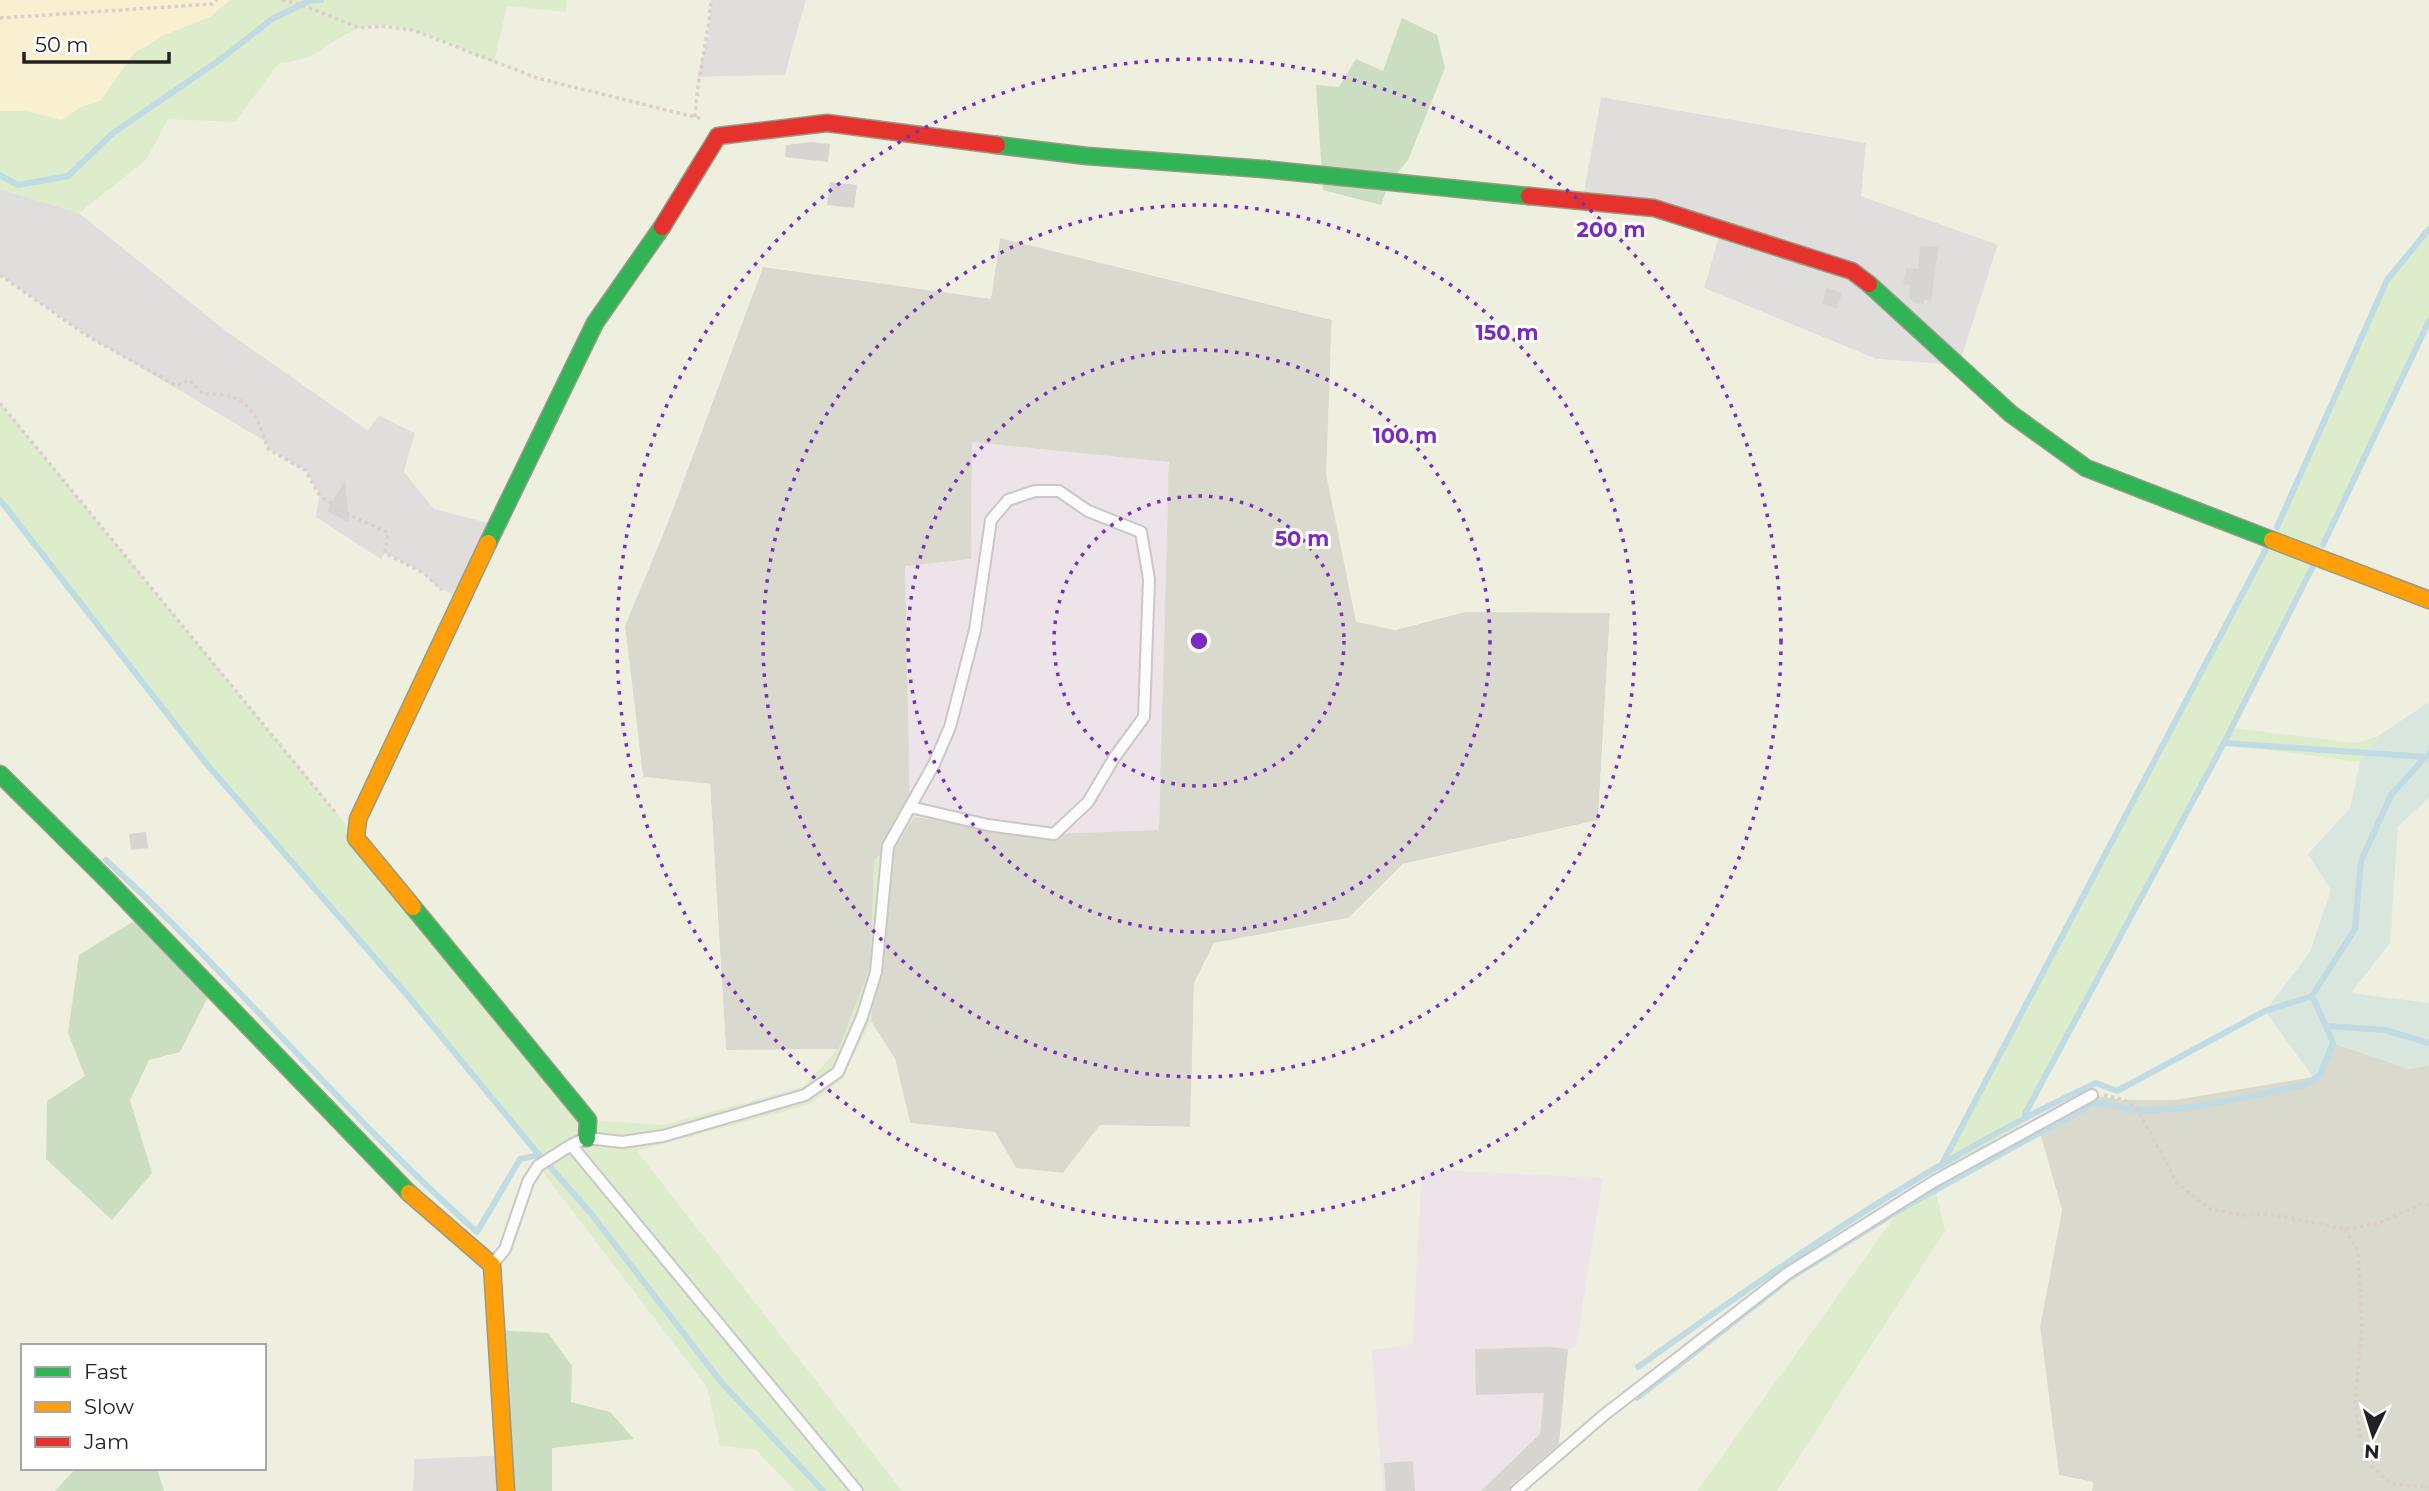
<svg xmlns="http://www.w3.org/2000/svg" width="2429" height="1491" viewBox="0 0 2429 1491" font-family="Montserrat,sans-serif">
<rect width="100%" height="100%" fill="#f0eeeb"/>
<!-- residential -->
<path fill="#dfdedc" d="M711 0H806L785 75 697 77 708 36Z
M1601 97 1867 143 1861 196 1998 244 1959 366 1876 359 1704 288 1720 230 1582 202Z
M0 189 79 213 226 331 368 430 379 415 415 433 404 472 497 525 453 594 438 588 425 574 385 554 382 560 316 517 319 494 305 470 268 449 266 442 86 335 0 275Z
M504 1455 506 1491H413L414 1459Z"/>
<!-- industrial -->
<path fill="#ede4e9" d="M972 442 1170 462 1159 831 1054 834 910 807 905 565 971 559Z
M1422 1168 1603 1178 1576 1347 1568 1349 1558 1455 1516 1491H1383L1371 1350 1412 1343Z"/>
<!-- construction -->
<path fill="#d9d9cd" d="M1000 237 1332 320 1330 355 1395 630 1465 612H1610L1598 820 1403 864 1349 918 1214 943 1194 983 1191 1127 1100 1125 1063 1173 1016 1168 995 1132 910 1123 895 1059 871 1021 886 862 914 817 1054 834 1159 830 1169 462 972 442 971 559 905 566 910 807 888 846 874 861 871 965 839 1049 726 1050 710 784 643 777 625 626 669 520 763 267 991 298Z
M2333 1043 2409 1069 2429 1065V1491H2092L2093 1482 2059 1475 2040 1327 2062 1210 2037 1125 2092 1095 2125 1100 2320 1075Z"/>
<!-- farmland -->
<path fill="#efefdf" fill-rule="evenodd" d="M566 0H711L708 36 698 77 785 75 806 0H2429V229L2387 280 2272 539 2014 1022 1934 1180 2011 1139 2224 743 2360 762 2350 808 2308 854 2331 890 2310 952 2265 1011 2313 1077 2175 1100H2125L2092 1095 2038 1125 2062 1210 2040 1327 2059 1475 2093 1482 2092 1491H1777L1945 1231 1934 1182 1910 1196 1697 1491H1516L1558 1455 1568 1349 1576 1347 1603 1178 1422 1169 1412 1344 1371 1350 1383 1491H902L636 1150 811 1104 841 1080 871 1021 895 1059 910 1123 995 1132 1016 1168 1063 1173 1100 1125 1190 1127 1194 983 1214 943 1348 918 1403 864 1598 820 1610 613 1465 612 1395 630 1356 622 1326 474 1332 320 1000 238 991 299 763 267 625 626 643 777 710 784 726 1050 839 1049 803 1087 663 1125 588 1120 0 403V275L86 335 266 442 269 449 305 470 319 494 316 517 381 560 385 553 411 566 425 574 438 588 453 594 496 525 434 509 404 472 415 433 379 415 367 430 229 333 79 213 146 160 168 119 235 122 279 63 301 62 360 28 382 26 413 30 493 62 507 6 565 12ZM1383 72 1323 176 1316 86 1339 87ZM1601 97 1866 143 1861 196 1998 245 1959 365 1876 359 1704 288 1721 229 1582 202Z
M2429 321V702L2378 736 2356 743 2232 728Z
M0 500 204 761 407 995 539 1155 538 1167 707 1387 720 1446 756 1450 795 1491H552V1448L633 1438 610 1412 571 1402 572 1366 504 1455 414 1459 413 1491H164L157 1468H264V1346H23V1468H76L55 1491H0ZM212 989 149 1059 130 1100 152 1173 47 1101Z
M2429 798V1003L2351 993 2390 943 2398 826Z"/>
<!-- grass -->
<path fill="#ddeccb" d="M230 0H566V12L507 6 494 62C459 48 395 13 358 29 326 42 318 61 279 63L235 122 168 119 146 160 79 213 0 189V111H25L62 119 81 107 101 100 134 53 164 35 210 17Z
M2429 229V321L2232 728 2356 743 2378 736 2360 762 2224 744 2011 1140 1934 1182 1945 1231 1777 1491H1697L1910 1196 1933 1182 2014 1022 2272 539 2387 280Z
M0 403 588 1120 663 1125 803 1087 839 1048 871 965 874 861 888 846 910 807 988 825 914 817 886 862 871 1021 841 1080 811 1104 637 1151 902 1491H795L756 1450 720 1446 707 1387 538 1166 539 1155 404 992 204 761 0 500Z"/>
<!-- forest -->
<path fill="#cbdec1" d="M1402 18 1437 35 1445 68 1408 160 1389 183 1381 205 1323 190 1316 85 1339 87 1356 59 1383 71Z
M142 916 212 989 180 1052 149 1060 130 1100 152 1173 112 1220 46 1159 47 1101 85 1076 68 1033 79 955Z
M497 1330 548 1333 572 1366 571 1402 610 1412 634 1439 552 1448V1491H506Z
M76 1468H157L164 1491H55Z"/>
<!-- wetland -->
<path fill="#d9e6de" d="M2429 702V798L2398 826 2390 943 2351 993 2429 1003V1065L2409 1069 2334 1043 2320 1075 2313 1077 2265 1011 2310 952 2331 890 2308 854 2350 808 2360 762 2378 736Z"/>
<!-- sand -->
<path fill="#f8f0d0" d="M0 0H230L210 17 164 35 134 53 101 100 81 107 62 120 25 111H0Z"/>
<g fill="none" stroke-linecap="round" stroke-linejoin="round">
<!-- stream -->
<path stroke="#bfdbe3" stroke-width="6" d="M0 175 18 185 68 176 113 133 221 59 272 19 309 1 321 0
M0 500 204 761 407 995 539 1155 520 1159 477 1232C345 1115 235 978 106 860
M2277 527 2387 280 2429 229
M2323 545 2429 321
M2224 743 2313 566
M2429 753 2391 795 2361 861 2355 929 2312 996 2326 1026 2385 1030 2429 1043
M2025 1114 2224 743 2426 757
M1941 1166 2266 549
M551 1168 589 1211 721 1382 823 1491
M1638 1367C1783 1263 1934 1158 2096 1083L2117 1091 2265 1011 2312 996
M1637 1398 1790 1278 1901 1209 2092 1104C2110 1101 2123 1110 2139 1110 2194 1112 2252 1095 2305 1085L2320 1075 2333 1043 2326 1026"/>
</g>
<!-- building -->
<path fill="#d7d4d2" d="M811 142 830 144 828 162 785 157 786 145Z
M830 182 857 185 854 208 827 205Z
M1920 246 1938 247 1931 301 1924 299V304L1914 303 1909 297 1910 285 1903 284 1906 268 1918 269Z
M1827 288 1842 293 1837 309 1822 303Z
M345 480 349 523 327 511Z
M146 832 148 848 131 850 129 834Z
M1549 1347 1568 1349 1559 1444 1511 1485 1508 1491H1481L1540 1434 1544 1393 1476 1395 1475 1349Z
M1413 1461 1415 1491H1386L1384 1463Z"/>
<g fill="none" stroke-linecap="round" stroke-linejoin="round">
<defs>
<path id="lane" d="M571 1145 857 1491
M492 1265 505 1249 528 1182 538 1166 571 1145 587 1138 622 1142 663 1136 805 1095 838 1072 862 1017 876 972 888 846 934 764 950 727 975 630 991 520 1008 500 1035 491H1059L1088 511 1141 532 1149 579 1144 717 1114 758 1088 802 1054 834 988 825 910 807
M1516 1491 1604 1415 1788 1273 1933 1182 2092 1095"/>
<path id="fast" d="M997 145 1087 156 1263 169 1529 196
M1869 284 2011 414 2086 468 2272 540
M488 543 595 323 662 227
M0 774 109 882 409 1193
M413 907 588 1120 587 1138"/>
<path id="slow" d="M2272 540 2429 600
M413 907 356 838 358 819 488 543
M409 1193 492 1265 506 1491"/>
<path id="jam" d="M1529 196 1654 208 1852 271 1869 284
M662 227 718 136 827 123 997 145"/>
</defs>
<!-- lane casing -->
<use href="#lane" stroke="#c9c8c7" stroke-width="14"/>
<!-- fast casing -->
<use href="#fast" stroke="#999a82" stroke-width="19"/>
<!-- slow casing -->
<use href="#slow" stroke="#999a82" stroke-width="19"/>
<!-- jam casing -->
<use href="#jam" stroke="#999a82" stroke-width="19"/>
<!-- path -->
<path stroke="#dccecd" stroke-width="3.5" stroke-dasharray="3.5 3.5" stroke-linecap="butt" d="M282 0 302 5 360 28 382 26 413 30 537 78 703 119
M0 18 212 4 217 0
M695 117C697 77 708 40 711 0
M0 275 86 335 177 386 189 380 203 394C247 392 255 410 268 449L305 470 319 494 338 509 388 533 385 553 425 574 442 590
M0 403 335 812
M2104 1095 2125 1100 2138 1110 2177 1183 2210 1209 2243 1215 2269 1214 2345 1229 2377 1224 2421 1204 2429 1205
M2345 1229 2358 1251 2362 1325 2355 1404 2364 1460 2392 1484 2429 1487"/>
<!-- lane -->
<use href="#lane" stroke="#fdfcfc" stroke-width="10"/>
<!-- fast -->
<use href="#fast" stroke="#30b455" stroke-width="16"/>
<!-- slow -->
<use href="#slow" stroke="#ff9f0a" stroke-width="16"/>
<!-- jam -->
<use href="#jam" stroke="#e5322d" stroke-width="16"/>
</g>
<!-- distance rings -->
<g fill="none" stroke="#7b2cbf" stroke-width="3.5" stroke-dasharray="3.5 7">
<circle cx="1199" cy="641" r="145"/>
<circle cx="1199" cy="641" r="291"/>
<circle cx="1199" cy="641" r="436"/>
<circle cx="1199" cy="641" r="582"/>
</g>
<circle cx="1199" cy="641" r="10" fill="#7b2cbf" stroke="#fff" stroke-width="3.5"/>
<g font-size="21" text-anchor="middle" font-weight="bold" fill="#7b2cbf" stroke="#fff" stroke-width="6" stroke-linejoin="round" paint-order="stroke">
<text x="1611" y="237">200 m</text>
<text x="1507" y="340">150 m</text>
<text x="1405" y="443">100 m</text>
<text x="1302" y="546">50 m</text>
</g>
<!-- legend -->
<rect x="21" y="1344" width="245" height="126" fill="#ffffff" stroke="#a7a7a7" stroke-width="2"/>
<rect x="35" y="1367" width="35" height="10" fill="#30b455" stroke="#a7a7a7" stroke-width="2"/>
<text x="84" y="1379" font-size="21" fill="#222222">Fast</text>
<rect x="35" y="1402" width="35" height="10" fill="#ff9f0a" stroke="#a7a7a7" stroke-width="2"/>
<text x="84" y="1414" font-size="21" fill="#222222">Slow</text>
<rect x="35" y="1437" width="35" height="10" fill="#e5322d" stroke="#a7a7a7" stroke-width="2"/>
<text x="84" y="1449" font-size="21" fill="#222222">Jam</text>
<!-- north arrow -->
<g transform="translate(2373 1435) rotate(184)" stroke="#ffffff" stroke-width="5" paint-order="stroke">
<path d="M0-5L12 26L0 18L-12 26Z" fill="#222222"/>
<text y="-10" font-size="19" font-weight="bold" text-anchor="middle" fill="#222222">N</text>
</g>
<!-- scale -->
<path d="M24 52v10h145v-10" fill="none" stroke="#222222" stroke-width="3.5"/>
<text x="35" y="52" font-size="21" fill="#222222" stroke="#ffffff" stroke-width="5" paint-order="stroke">50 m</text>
</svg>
